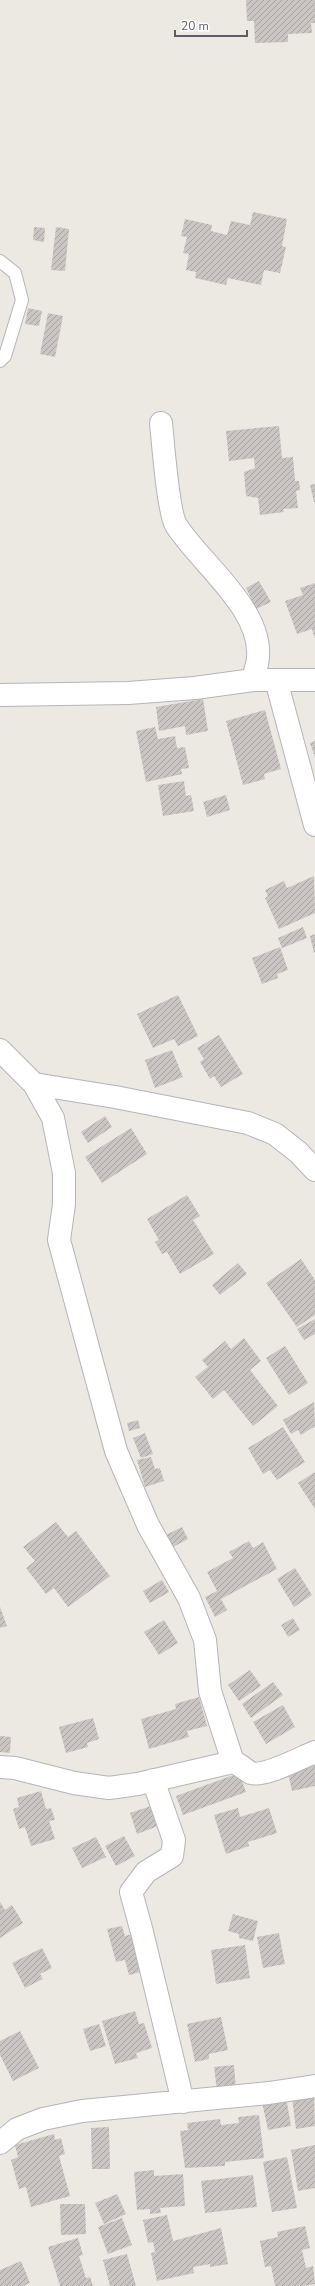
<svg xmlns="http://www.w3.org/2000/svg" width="315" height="2286" viewBox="0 0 315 2286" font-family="'Nunito Sans',sans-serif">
<defs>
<pattern id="building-hatch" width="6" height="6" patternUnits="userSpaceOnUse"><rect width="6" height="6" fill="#cac5c2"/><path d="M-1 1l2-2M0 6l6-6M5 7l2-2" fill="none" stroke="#a7a3a1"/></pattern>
</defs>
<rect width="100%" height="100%" fill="#ece9e2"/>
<!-- building -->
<path fill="url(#building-hatch)" d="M246 0H315V23H311L312 33 288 34V42L255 43 254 21H247Z
M253 212 287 219 282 246 286 247 280 273 264 270 261 285 228 278 226 285 195 278 196 272 186 270 189 254 183 253 187 237 181 236 185 219 212 225 211 231 227 235 231 221 250 225Z
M34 227 45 228 44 242 33 240Z
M56 227 69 229 65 271 51 270Z
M28 308 42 311 39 326 25 324Z
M48 313 63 316 55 357 40 354Z
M279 426 282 458 293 457 295 481H299L300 490 296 491 298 508 283 509 284 512 260 515 258 498 246 496 244 472 255 468 254 458 229 461 226 431Z
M315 484V502H314L310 485Z
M259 581 271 602 256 609 246 588Z
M315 583V639L312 629 297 634 285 601 303 595 300 588Z
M203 699 208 731 186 735 185 726 159 731 156 707Z
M265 710 281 769 264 774 265 779 243 785 226 721Z
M155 727 158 739 175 736 177 748 185 747 189 768 181 769 182 774 146 782 136 731Z
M315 741V757L310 743Z
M184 781 186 796 191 795 194 811 163 816 158 785Z
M226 795 230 810 207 817 203 802Z
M314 876 315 913 279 929 265 898 268 896 265 890 284 881 287 888Z
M303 927 307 938 282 948 278 938Z
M315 934V952L314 953 310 936Z
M280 947 288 970 277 974 278 978 262 984 252 958Z
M178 995 198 1036 178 1046 174 1039 153 1048 137 1014Z
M219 1035 243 1074 221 1087 214 1076 210 1079 200 1062 204 1059 197 1048Z
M172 1050 183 1077 155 1088 145 1060Z
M105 1116 112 1127 88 1143 81 1132Z
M131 1128 147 1154 102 1183 85 1157Z
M187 1195 200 1216 193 1220 214 1254 180 1274 167 1252 162 1254 155 1242 159 1240 147 1219Z
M301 1259 315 1280V1315L297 1327 266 1283Z
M238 1263 247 1274 220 1295 212 1285Z
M315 1319V1334L304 1340 297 1329Z
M244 1338 261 1361 250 1370 278 1406 253 1426 224 1390 213 1399 195 1377 208 1367 202 1360 225 1341 231 1349Z
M285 1346 308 1383 289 1395 266 1358Z
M314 1402 315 1426 301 1435 298 1430 291 1434 283 1420Z
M138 1420 140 1428 129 1431 127 1423Z
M283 1427 305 1462 277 1480 270 1470 263 1474 248 1448Z
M145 1433 153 1454 141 1458 133 1438Z
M151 1457 155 1469 160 1468 164 1481 145 1487 137 1460Z
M315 1472V1509L298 1483Z
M56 1522 68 1537 76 1531 110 1576 68 1607 54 1588 46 1594 26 1568 35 1561 23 1547Z
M182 1527 188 1539 173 1547 166 1535Z
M249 1541 253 1548 263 1542 277 1569 221 1599 227 1610 215 1617 205 1597 217 1591 207 1572 233 1558 229 1552Z
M295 1568 312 1595 294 1607 277 1579Z
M162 1580 169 1592 150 1603 143 1591Z
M0 1607 7 1626 0 1628Z
M293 1618 300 1630 288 1637 281 1625Z
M164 1620 178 1643 159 1655 144 1632Z
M250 1670 261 1686 239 1701 228 1685Z
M273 1682 283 1695 251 1718 242 1704Z
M199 1697 207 1726 187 1731 189 1737 149 1749 141 1719 176 1709 175 1704Z
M283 1705 295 1727 266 1744 253 1722Z
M93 1718 99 1739 87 1743 88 1747 66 1753 59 1727Z
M0 1736 11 1737 10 1753 0 1752Z
M315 1762V1786L292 1791 287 1769Z
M239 1773 246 1792 183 1815 176 1796Z
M41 1791 46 1809 51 1808 55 1820 49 1821 55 1839 31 1846 25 1827 19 1829 13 1809 19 1807 17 1798Z
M151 1806 158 1826 137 1834 130 1813Z
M238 1808 240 1817 269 1808 277 1833 248 1842 249 1846 226 1854 214 1815Z
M124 1836 135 1856 116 1866 105 1846Z
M96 1837 106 1857 82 1868 72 1848Z
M0 1902 5 1910 12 1905 23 1923 0 1938Z
M233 1914 258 1921 253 1941 239 1938V1934L228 1931Z
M122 1926 125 1936 136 1933 145 1971 129 1975 125 1960 116 1962 107 1929Z
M279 1933 285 1964 263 1968 257 1937Z
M245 1945 250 1978 216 1984 211 1950Z
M42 1948 52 1968 40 1974 43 1979 25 1988 12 1963Z
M135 2011 139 2024 144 2023 152 2048 136 2053 138 2058 115 2064 102 2021Z
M221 2017 228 2050 209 2054V2059L195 2062 187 2024Z
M99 2024 106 2046 90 2051 83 2029Z
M20 2031 39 2068 13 2081 0 2055V2041Z
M234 2065 236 2090 217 2091 214 2067Z
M314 2095 315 2126 296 2129 292 2098Z
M286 2097 291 2126 268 2130 262 2102Z
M259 2115 264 2158 225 2162V2166L185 2168 180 2131 188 2130 187 2123 220 2119 221 2125 239 2123 238 2117Z
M109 2127 110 2169H92L91 2128Z
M54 2134 55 2140 61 2138 65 2154 59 2156 70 2196 31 2207 26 2187 19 2189 11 2160 18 2157 15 2145Z
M315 2145V2188L298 2191 291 2150Z
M287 2157 297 2208 272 2212 263 2162Z
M154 2170V2176L183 2174 185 2206 160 2208 161 2213 150 2214V2209L137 2210 134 2172Z
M253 2175 257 2207 205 2213 201 2181Z
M117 2194 126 2214 104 2224 95 2203Z
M60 2204H85L86 2234 61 2235Z
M167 2215 173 2241 221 2228 228 2264 210 2267V2264L193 2267 194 2273 157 2281 151 2253 155 2252 153 2242 148 2243 143 2220Z
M122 2218 132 2245 108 2254 98 2227Z
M305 2226 310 2248 302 2250 306 2268 313 2266 315 2284 304 2286H275L271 2266 265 2267 260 2241 278 2237 277 2232Z
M78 2238 83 2255 79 2256 86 2278 90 2277 93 2286H60L48 2247Z
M127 2254 136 2286H110L103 2260Z
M21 2261 30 2283 23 2286H0V2270Z"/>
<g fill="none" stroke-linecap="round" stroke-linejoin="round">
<defs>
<path id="lane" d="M0 261 15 273 22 300 5 356 0 361"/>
<path id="street" d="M161 423C163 442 168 511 176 525 199 562 262 608 258 657 258 664 254 673 253 680
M276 680 315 825
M0 695 128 693 195 688 253 680H315
M0 1050 34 1084 115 1097 248 1123 275 1134 298 1152 315 1170
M34 1084 53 1118 64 1173V1204L59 1240 116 1451 148 1525 189 1598 205 1640 210 1691 233 1762
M0 1767 15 1768 74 1783 109 1788 138 1784 233 1762C242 1765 246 1771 251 1773 265 1777 300 1758 315 1752
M153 1780 174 1840 172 1856 146 1872 131 1892 142 1932 183 2102
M0 2143 17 2129 43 2119 82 2111 269 2093 315 2086"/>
</defs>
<!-- lane casing -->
<use href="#lane" stroke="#b3b5b9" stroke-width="14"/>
<!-- street casing -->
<use href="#street" stroke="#b3b5b9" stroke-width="24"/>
<!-- lane -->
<use href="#lane" stroke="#fff" stroke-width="12"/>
<!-- street -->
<use href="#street" stroke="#fff" stroke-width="22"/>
</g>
<!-- scale -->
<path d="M175 30v6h72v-6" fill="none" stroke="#5b5e62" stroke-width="2"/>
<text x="181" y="30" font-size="12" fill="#5b5e62" stroke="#ffffff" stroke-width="3" paint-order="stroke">20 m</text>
</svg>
